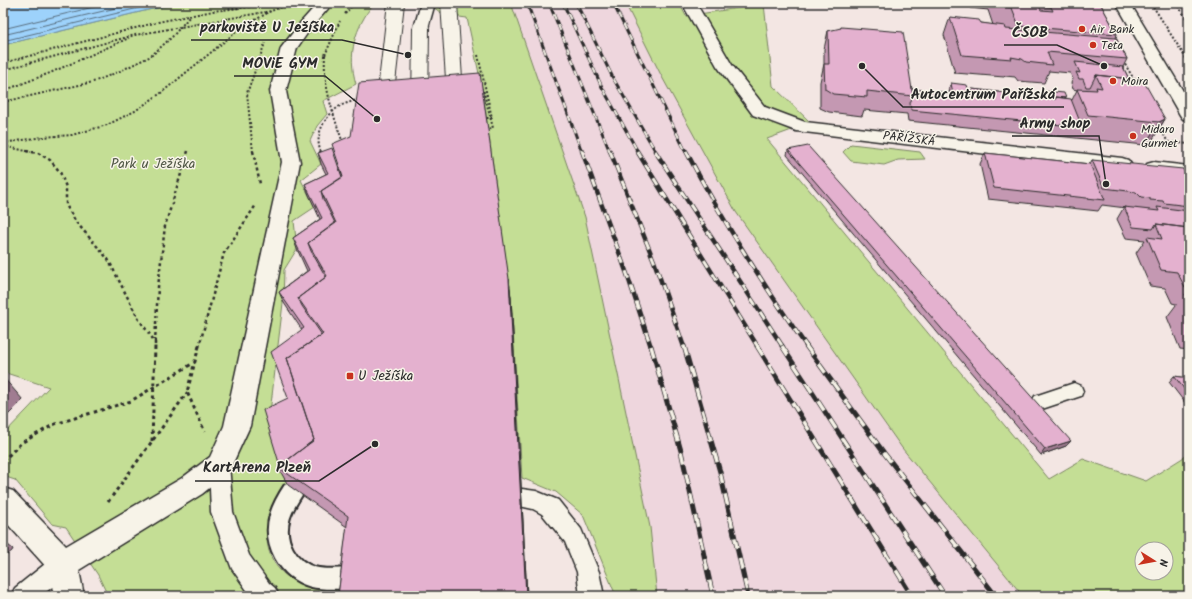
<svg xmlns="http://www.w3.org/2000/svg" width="1192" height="599" viewBox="0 0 1192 599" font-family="Kalam,sans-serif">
<rect width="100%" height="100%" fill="#f3e6e3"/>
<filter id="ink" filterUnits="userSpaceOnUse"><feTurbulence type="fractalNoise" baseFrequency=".025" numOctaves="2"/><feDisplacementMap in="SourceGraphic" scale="8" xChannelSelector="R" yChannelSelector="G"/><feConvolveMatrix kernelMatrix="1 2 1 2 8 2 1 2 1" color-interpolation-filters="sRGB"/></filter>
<g filter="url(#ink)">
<!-- built -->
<path fill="#eed6dd" d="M469 3H640L1068 596H616L583 515Z"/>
<!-- green -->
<path fill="#c4de95" stroke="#788460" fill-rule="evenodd" d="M177 3H374C355 28 347 53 356 84L323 101 327 114 317 126 310 141 321 164 301 180 315 207 294 221 297 249 284 270 283 303 269 421 288 485C258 517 257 569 304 585 319 590 335 587 350 584L348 596H108L98 575 66 527 52 524 15 480 3 476V435L49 387 3 372V45Z
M433 3H511L585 217 650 527 657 596H616L583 515 556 492 522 478 511 298 483 92 467 18 444 15 433 7Z
M625 3H679L686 16 764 4 773 86 811 123 767 139 1049 479 1083 459 1146 481 1189 454V596H1023L902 448 736 212 662 77ZM1142 549H1166V573H1142Z
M851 144 920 152 925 159 898 160 884 165 851 161 843 152Z"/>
<!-- water -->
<path fill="#9dd2fb" stroke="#6f8fa8" d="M3 3H177L3 45Z"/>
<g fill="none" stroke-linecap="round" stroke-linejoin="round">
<!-- shore -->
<path stroke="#596e7e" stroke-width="1" d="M3 29 110 3
M3 35 137 3
M3 41 159 3"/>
<defs>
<path id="service" d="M1074 383 1081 386 1083 391 1081 396 1042 409 1035 406 1032 401 1035 396Z
M219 456 226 459 229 465 233 512 249 555 269 583 275 588 279 596H251L232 569 229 561 211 512 209 465 212 459Z
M522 489 536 491 558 500 581 529 599 572 604 596H580L577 572 565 542 542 514 533 509 515 505 511 498 515 491Z
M63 553 71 556 74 564 71 572 41 596H11L15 588 55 556Z"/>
<path id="minor" d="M318 3H333L311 28 297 48 286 91 300 162 250 426 232 465 228 473 202 494 79 570 84 596H54L49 570 3 519V488L13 491 66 546 182 478 210 457 224 426 282 162 270 91 281 48 301 22Z
M682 3H696L732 65 765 107 805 122 1122 158 1128 160 1131 164 1128 168 1122 170 796 131 753 115 717 66Z
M1154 162 1189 166V178L1147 172 1145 168 1147 164Z"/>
<path id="tertiary" d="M1116 3H1130L1189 101V120L1183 119 1180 115Z"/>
<path id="secondary" d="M421 3H435L428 28 426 31 421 32 416 31 414 28Z"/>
</defs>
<!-- service casing -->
<use href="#service" stroke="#2b2b2b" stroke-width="3"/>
<!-- minor casing -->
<use href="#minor" stroke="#2b2b2b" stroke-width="3"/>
<!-- tertiary casing -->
<use href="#tertiary" stroke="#2b2b2b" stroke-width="3"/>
<!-- secondary casing -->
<use href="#secondary" stroke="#2b2b2b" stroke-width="3"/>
<!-- path-far2 -->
<path stroke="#2b2b2b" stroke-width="2" stroke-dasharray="2 2" stroke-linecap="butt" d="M1151 3 1189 63
M1176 3 1189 22
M345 14 354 3
M325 55 340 21
M1123 61 1135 81
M3 63 158 22 213 11 283 3
M3 70 135 35 271 11 292 3
M481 89H483L493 128 485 129
M3 91 50 73 129 38
M3 102 93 82 118 72 151 56 172 37 190 16
M1158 124 1171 148
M1168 142 1189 144
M3 143 43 137 72 135 107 125 135 111 161 93 241 28 271 11
M3 146 31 152
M253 152 247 93 265 43
M321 152C313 135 326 115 340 106 346 103 352 102 358 99"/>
<!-- path-far1 -->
<path stroke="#2b2b2b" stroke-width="2.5" stroke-dasharray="3 3" stroke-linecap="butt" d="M26 151 38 153 50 160 60 172 66 187V205L76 222 108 259 138 318 155 342V347
M253 151 260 184
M320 151 322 155
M155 342 158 287 165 226 188 151
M199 347 224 253 256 205"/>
<!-- path -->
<path stroke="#2b2b2b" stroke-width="3" stroke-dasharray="3.5 3.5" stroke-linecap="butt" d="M199 346 187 392 205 432
M152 441 155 346
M3 461 21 443 55 424 131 401 195 362
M108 502 187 393"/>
<!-- service -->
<use href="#service" fill="#f7f3e8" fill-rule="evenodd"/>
<!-- minor -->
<use href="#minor" fill="#f7f3e8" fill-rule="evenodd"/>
<!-- tertiary -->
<use href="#tertiary" fill="#f7f3e8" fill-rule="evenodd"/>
<!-- secondary -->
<use href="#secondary" fill="#f7f3e8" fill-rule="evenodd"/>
<defs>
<path id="rail-far2" d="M527 3 582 152
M549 3 610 152
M563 3 602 87 638 152
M576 3 613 78 656 152
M613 3 686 152"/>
<path id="rail-far1" d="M582 151 627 274 651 347
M610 151 654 261 684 347
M637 151 758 347
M655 151 783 347
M686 151C721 219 763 284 807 347"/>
<path id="rail" d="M651 346 681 451 713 596
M684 346 720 472 748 596
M757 346 912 596
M782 346 945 596
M806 346 884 453 996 596"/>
</defs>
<!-- rail-far2 casing -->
<use href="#rail-far2" stroke="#2b2b2b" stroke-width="3"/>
<!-- rail-far1 casing -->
<use href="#rail-far1" stroke="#2b2b2b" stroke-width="4.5"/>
<!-- rail casing -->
<use href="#rail" stroke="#2b2b2b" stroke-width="5"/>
<!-- rail-far2 -->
<use href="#rail-far2" stroke="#f7f3e8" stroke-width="2" stroke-dasharray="6" stroke-linecap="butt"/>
<!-- rail-far1 -->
<use href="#rail-far1" stroke="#f7f3e8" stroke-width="3" stroke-dasharray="8" stroke-linecap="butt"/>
<!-- rail -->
<use href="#rail" stroke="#f7f3e8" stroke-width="3.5" stroke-dasharray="11" stroke-linecap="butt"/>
<defs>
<path id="service-bridge" d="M294 489C288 498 283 506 280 516 272 542 288 570 313 577 325 580 338 579 350 578"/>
<path id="secondary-bridge" d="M449 3 455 94
M385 100 396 3
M420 109 421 28"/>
</defs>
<!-- service-bridge casing -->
<use href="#service-bridge" stroke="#2b2b2b" stroke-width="24" stroke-linecap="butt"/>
<!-- secondary-bridge casing -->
<use href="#secondary-bridge" stroke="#2b2b2b" stroke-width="18" stroke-linecap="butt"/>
<!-- path-bridge -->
<path stroke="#2b2b2b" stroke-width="2" stroke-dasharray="2 2" stroke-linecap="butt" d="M325 55C323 86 333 114 343 143
M478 55 492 118H486"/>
<!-- service-bridge -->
<use href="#service-bridge" stroke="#f7f3e8" stroke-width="20"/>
<!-- secondary-bridge -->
<use href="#secondary-bridge" stroke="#f7f3e8" stroke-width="16"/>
</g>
<!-- wall -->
<path fill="#c498b2" stroke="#2b2b2b" d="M967 3H1100L1117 34 1116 38 1127 59 1123 67 1129 79 1165 119 1151 142 1145 145 908 121 907 114 864 110 862 116 829 112 820 108V82L824 64V49L828 31 841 29V27L912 89 950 93 949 89 951 83 970 95 972 89 1040 97 1043 91 1072 100 1077 90 1073 89 1071 83 1073 79 1070 73 1049 71 1044 83 1018 81 1015 77 1005 76 1004 77 955 73 944 35 950 17 981 23 993 25 988 10 970 8Z
M788 150 1066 446 1041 455 787 155Z
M318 153 509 279 511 298 527 596H338L347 527 288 485 278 467 280 466 302 330 284 303 279 292 307 271 297 249 293 238 320 219 309 195 305 184 326 174 321 164Z
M985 153 1090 164 1092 160 1189 181V350L1180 349 1167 317 1176 305V304L1172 303 1165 288 1150 286 1136 253 1145 240 1126 238 1117 219 1124 207 1126 208 1102 205 1098 211 988 199 980 164Z
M1174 376 1189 378V408L1169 382Z"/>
<!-- shaded-wall -->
<path fill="#a07c91" stroke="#2b2b2b" d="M1165 119 1151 142 1145 145 1159 122Z
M509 279 511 298 527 596H526Z
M3 377 23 400 3 420Z
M1071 441 1066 446 1041 455 1045 449Z
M3 541 13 549 12 551 3 558Z"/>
<!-- building -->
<path fill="#e4b1cf" stroke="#2b2b2b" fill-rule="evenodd" d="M1001 3H1100L1117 34 1019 26 1012 8 1002 6ZM1039 6 1051 7 1053 11 1041 10Z
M950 17 979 20 981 23 1005 26 1006 29 1116 38 1127 59 1047 52 1052 65 1026 62 1022 59 1011 57 1012 59 962 55Z
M841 27 903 32 913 96 867 91V97L833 94 825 89 824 64H829L828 31 841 28Z
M1075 62 1123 67 1129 79 1096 75 1090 87H1086L1083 79H1079L1076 72 1080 73Z
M480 73 509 279 526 596H338L348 516 278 467 314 440 287 358 323 334 298 298 327 276 308 243 336 223 321 191 343 177 332 144 351 136 359 83Z
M1096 75 1143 80 1165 119 1159 122 1088 115 1077 89 1097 90 1096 87 1102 88Z
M951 83 967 85 970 95 953 94Z
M912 89 965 95H973L972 89 1056 99 1055 97 1071 99 1082 127 911 110 910 103 913 96Z
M1043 91 1064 93 1066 98 1055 97V99L1045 97Z
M808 146 1071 441 1045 449 788 150Z
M332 148 342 177 321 191 323 199 335 223 308 243 311 251 326 277 298 298 302 306 322 335 287 358 314 440 280 466 263 410 288 398 271 352 304 328 279 292 309 270 293 238 322 218 305 184 328 173 318 153Z
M985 153 1090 164 1105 200 994 188Z
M1092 160 1183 169 1189 181V206L1164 203 1163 201 1150 200V198L1141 197 1136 192 1104 188Z
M1124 207 1159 211 1157 207 1189 211V228L1156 224 1153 229 1133 227Z
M1156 224 1189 228V286L1188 288 1185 287 1177 272 1161 270 1147 237 1162 239Z
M1185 294H1189V303Z
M1174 376 1189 378V395Z"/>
</g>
<!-- markers -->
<g fill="#c8321e" stroke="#f7f3e8" stroke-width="1.5">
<circle cx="1082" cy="29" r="4"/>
<circle cx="1093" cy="45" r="4"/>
<circle cx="1113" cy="81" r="4"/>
<circle cx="1133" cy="136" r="4"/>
<rect x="346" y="372" width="8" height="8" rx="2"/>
</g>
<g text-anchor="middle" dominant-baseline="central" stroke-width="3" stroke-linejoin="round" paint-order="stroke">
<!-- far-poi labels -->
<g font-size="12" fill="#2b2b2b" stroke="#f7f3e8" text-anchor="start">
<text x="1090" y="29">Air Bank</text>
<text x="1101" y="45">Teta</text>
<text x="1121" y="81">Moira</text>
<text x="1141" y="129">Midaro<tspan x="1141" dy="14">Gurmet</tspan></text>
</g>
<!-- far-street labels -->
<g font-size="12" fill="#2b2b2b" stroke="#f7f3e8">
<text transform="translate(909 139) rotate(7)">PAŘÍŽSKÁ</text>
</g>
<!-- park labels -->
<g font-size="14" fill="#515846" stroke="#f7f3e8">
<text x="153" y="164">Park u Ježíška</text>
</g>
<!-- poi labels -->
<g font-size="14" fill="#2b2b2b" stroke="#f7f3e8" text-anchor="start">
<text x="358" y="376">U Ježíška</text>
</g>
</g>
<!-- callouts -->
<path fill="none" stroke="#2b2b2b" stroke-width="1.5" d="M408 55L342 40H191M1104 66L1057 45H1004M377 119L325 76H234M862 66L903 107H1064M1106 184L1099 136H1012M375 444L319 481H195"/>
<g fill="#2b2b2b" stroke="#f7f3e8" stroke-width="1.5">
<circle cx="408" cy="55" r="4"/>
<circle cx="1104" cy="66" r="4"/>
<circle cx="377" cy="119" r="4"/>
<circle cx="862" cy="66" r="4"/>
<circle cx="1106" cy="184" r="4"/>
<circle cx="375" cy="444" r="4"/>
</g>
<g font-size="15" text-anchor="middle" font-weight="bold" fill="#2b2b2b" stroke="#f7f3e8" stroke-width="3" stroke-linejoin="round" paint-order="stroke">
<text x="267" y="32">parkoviště U Ježíška</text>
<text x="1030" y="37">ČSOB</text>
<text x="280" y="68">MOViE GYM</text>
<text x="983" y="99">Autocentrum Pařížská</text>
<text x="1055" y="128">Army shop</text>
<text x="257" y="472">KartArena Plzeň</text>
</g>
<!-- margin -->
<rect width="1192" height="599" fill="none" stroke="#f7f3e8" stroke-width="16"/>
<rect x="8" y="8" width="1176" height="583" fill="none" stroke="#2b2b2b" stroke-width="1.5" filter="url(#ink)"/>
<!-- north arrow -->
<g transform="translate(1154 561) rotate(101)"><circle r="19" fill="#f7f3e8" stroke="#a5a39c"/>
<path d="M0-3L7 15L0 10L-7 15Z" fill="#c8321e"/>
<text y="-6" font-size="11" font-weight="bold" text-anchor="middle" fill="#2b2b2b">N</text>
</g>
</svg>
